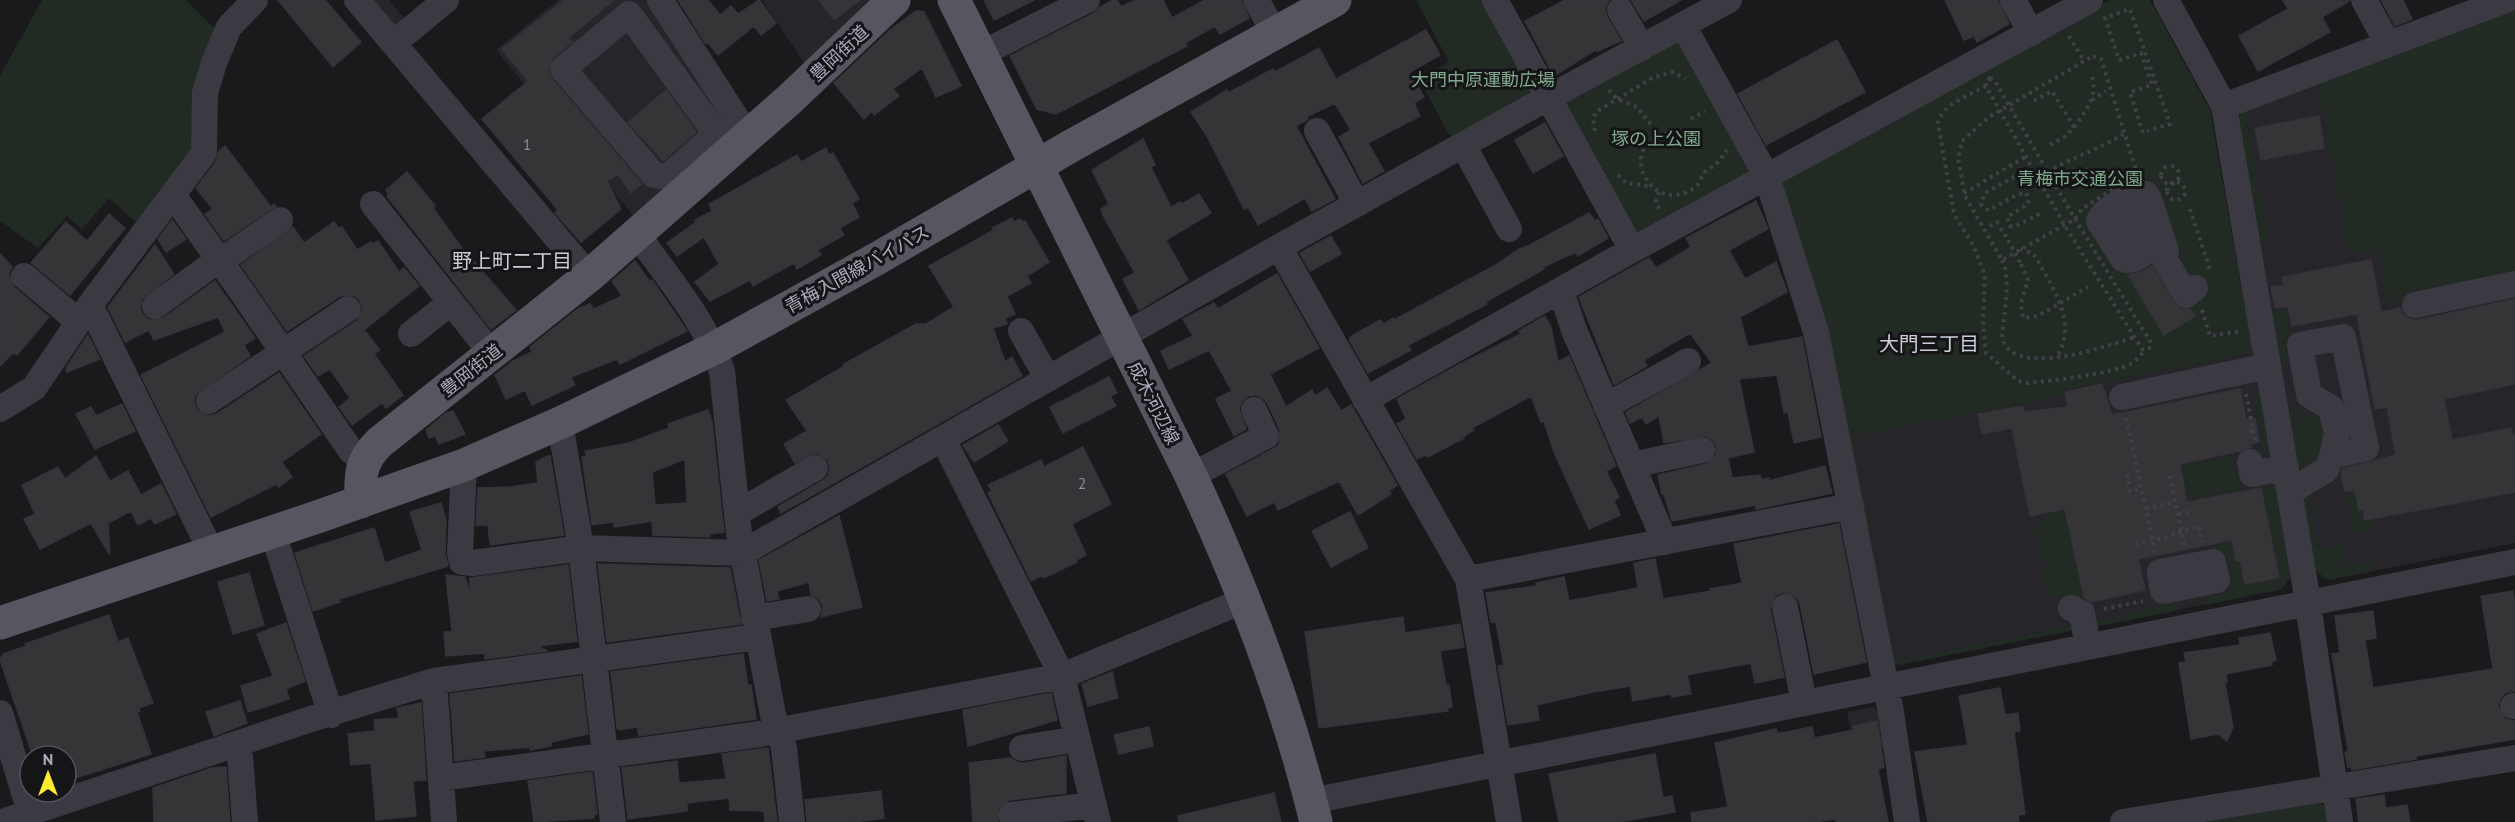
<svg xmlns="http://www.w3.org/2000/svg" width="2515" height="822" viewBox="0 0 2515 822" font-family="'PT Sans','Noto Sans JP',sans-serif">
<rect width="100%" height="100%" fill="#1a1a1c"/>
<!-- built -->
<path fill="#262529" d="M367 0H389L407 22 391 28Z
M558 0H653L735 124 636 219 496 50Z
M762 0H884L808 68Z
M2515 7V543L2328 580 2315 570 2239 117 2244 108Z
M2253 353 2291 576 2282 589 1898 665 1891 661 1846 432Z
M1872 707 1881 712 1885 748 1856 754 1847 712Z"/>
<!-- green -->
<path fill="#212b24" d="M42 0H186L219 33 195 148 138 224 109 198 82 229 67 216 38 248 0 221V76Z
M1416 0H1484L1532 89 1529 97 1452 140 1419 79 1449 62Z
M2110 0H2150L2210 110 2253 353 2063 390 2064 396 1852 436 1895 658 1899 660 2075 625 2076 630 1898 665 1891 661 1780 187 1782 180Z
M2515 7V279L2389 304 2378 249 2349 255 2319 86 2248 112 2246 118 2267 240 2261 241 2239 117 2244 108Z
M1674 41 1683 44 1751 168 1750 175 1637 237 1564 102Z
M2286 309 2291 338 2284 340 2289 367 2279 357 2272 311Z
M2259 391 2260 398 2270 458H2265L2253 392Z
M2295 403 2298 419 2316 416 2322 421 2324 433 2321 457 2304 472 2298 465 2290 418Z
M2233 455 2240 489 2189 500 2183 465Z
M2275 484 2291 576 2282 589 2204 605 2202 597 2232 591 2225 552 2210 555 2209 547 2230 542 2235 563 2239 562 2244 586 2280 579 2262 487Z
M2355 490 2359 510 2363 509 2365 520 2371 519 2373 531 2360 533 2353 527 2346 491Z
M2307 491 2317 548 2336 545 2342 548 2345 566 2372 561 2373 571 2328 580 2315 570 2303 499Z
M2123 498 2125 510 2067 522 2083 599C2067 602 2059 601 2046 592L2043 577 2045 563 2036 549 2034 531 2046 514Z
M2177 602 2179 610 2094 627 2093 622 2143 612V608Z
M2317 800 2325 807 2327 822H2187Z"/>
<!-- building -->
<path fill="#353538" stroke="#353339" stroke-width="1.5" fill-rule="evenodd" d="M278 0H325L361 42 333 67Z
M564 0H614L568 38 572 42 553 58 548 71 552 79 642 184 631 193 618 174 607 181 621 209 581 242 555 213 558 210 482 119 528 81 502 49Z
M678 0H708L720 15 731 6 738 14 759 0 776 23 761 35 754 26 718 55 708 43 706 44Z
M819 0H860L834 20Z
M984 0H1034L994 20Z
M1113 0H1117L1121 7 1135 0H1163L1172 18 1205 0H1241L1249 18 1220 34 1215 26 1185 43 1187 46 1056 114 1037 109 1010 56 1094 13 1100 7Z
M1565 0H1609L1605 9 1607 17 1621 41 1598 51 1595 50 1554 76 1525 21Z
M1631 0H1681L1644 21Z
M1945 0H1998L2009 24 1977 42 1974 36 1964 40Z
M2283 0 2349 1 2322 17 2330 32 2258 71 2239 36 2288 9Z
M2381 0H2403L2412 19 2395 26Z
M916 11 924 12 961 86 936 97 922 68 893 89 899 96 874 115 872 111 864 119 834 83 890 30Z
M1426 30 1440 55 1410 72 1424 97 1414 103 1420 116 1368 143 1384 171 1363 183 1362 181 1339 137 1351 130 1335 103 1306 117 1308 119 1296 126 1335 199 1312 211 1305 198 1258 225 1248 207 1244 209 1207 136 1191 112 1227 90 1228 93 1273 69 1275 72 1319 48 1336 79Z
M1837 40 1865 92 1766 145 1738 94Z
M666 90 696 132 663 161 628 122Z
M2319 116 2324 148 2261 160 2255 128Z
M1545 123 1563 156 1533 173 1515 140Z
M1143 139 1155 165 1151 167 1171 207 1180 202 1182 204 1199 194 1211 213 1166 240 1188 280 1139 310 1123 279 1135 273 1103 215 1101 209 1109 204 1092 170Z
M225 146 271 207 274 204 276 206 224 241 205 214 213 209 196 188 216 162 219 151Z
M826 148 829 155 833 153 859 199 852 203 859 217 840 228 844 235 817 250 821 255 797 269 794 263 753 286 750 280 710 301 695 282 719 264 704 237 677 256 667 243 696 222 695 220 712 211 709 204 797 155 801 162Z
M407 172 435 206 433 208 461 247 516 310 491 329 387 196 389 194 386 190Z
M1756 201 1768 229 1729 250 1745 279 1776 262 1787 292 1740 317 1748 347 1802 337 1821 437 1794 443 1788 412 1784 413 1777 375 1739 379 1754 452 1728 458 1732 478 1760 475 1762 480 1769 478V481L1825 466 1832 493 1756 509V505L1672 521 1664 494H1662L1658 475 1706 464 1716 455V446L1713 440 1706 436 1664 443 1659 416 1646 424 1642 417 1630 423 1626 412 1712 363 1690 333 1644 360 1647 366 1614 385 1579 297 1649 258 1656 268 1691 247 1686 238Z
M1589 213 1595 221 1598 219 1608 238 1578 256 1576 252 1543 267 1544 269 1485 302 1487 304 1408 345 1411 350 1368 373 1350 341V337L1380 320 1384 324 1393 318 1394 320 1494 266 1519 249 1530 245Z
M109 214 125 228 70 295 31 263 66 222 87 241Z
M1012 218 1014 222 1020 219 1022 222 1025 221 1049 262 1027 276 1031 283 1007 296 1015 314 1005 318 1007 324 993 328 1005 362 1012 357 1022 376 781 513 778 507 822 481 828 476 830 469 828 460 816 453 795 463 784 444 807 431 786 400 843 367 844 364 916 324H926L954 307 929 266 994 230 992 228Z
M172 220 186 239 166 252 158 239Z
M334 222 338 228 342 227 357 250 371 242 373 244 378 241 399 272 404 268 419 286 364 330 380 350 374 354 403 395 386 408 382 403 352 425 339 407 350 398 330 369 318 376 304 356 357 321 363 309 360 300 354 295 340 296 287 331 241 265 293 227 304 243Z
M1331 236 1341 254 1310 271 1300 253Z
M155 245 174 274 142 299 140 308 143 315 149 320 163 318 215 281 255 338 244 345 250 356 196 394 194 401 197 410 209 416 217 414 279 373 321 434 282 462 292 477 279 487 276 484 211 517 141 375 225 332 218 317 154 340 149 330 125 342 108 307Z
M0 254 12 267 9 274 14 287 49 317 17 355 14 352 0 366Z
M2371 260 2381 312 2400 308 2403 315 2410 319 2418 320 2515 299V384L2444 399 2452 440 2511 428 2513 435H2515V492L2365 520 2363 509 2359 510 2355 490 2345 491 2341 472 2343 469 2396 455 2387 407 2375 409 2357 314 2292 326 2288 306 2275 308 2271 287 2284 285 2282 277Z
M635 261 650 282 652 280 687 331 620 364 617 359 571 377 575 385 532 405 525 390 506 399 495 375 513 361 532 352 530 347 578 309 590 304 594 309 622 296 612 281Z
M2152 266 2174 303 2180 309H2190L2195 316 2164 335 2128 275 2139 273Z
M1277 274 1319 348 1270 374 1286 407 1312 390 1315 396 1327 388 1341 411 1351 405 1397 485 1389 491 1391 494 1358 515 1339 481 1278 510 1274 502 1247 516 1226 474 1273 449 1279 444 1280 430 1268 404 1263 398 1256 395 1248 396 1242 401 1239 409 1246 429 1234 436 1216 399 1232 391 1209 350 1169 369 1161 351 1193 336 1183 319 1214 303 1218 309Z
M1545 316 1551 327 1558 362 1569 356 1616 466 1606 471 1619 497 1614 501 1620 515 1589 529 1554 452 1544 421 1541 422 1531 396 1472 428 1474 430 1464 436V438L1428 457 1425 455 1417 459 1397 424 1406 419 1397 399 1462 363 1521 334 1519 331Z
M88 335 100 359 67 372 66 368Z
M1109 377 1117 393 1110 396 1116 406 1063 433 1050 407Z
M2102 384 2112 415 2240 389 2246 419 2255 418 2259 442 2250 444 2251 447 2240 451 2180 464 2187 502 2261 488 2279 578 2245 584 2240 560 2236 561 2232 540 2138 559 2145 590 2091 602 2084 597 2065 509 2030 516 2012 428 1982 434 1978 414 2023 406 2024 412 2068 407 2065 392Z
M122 404 135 431 95 449 76 414 91 407 96 416Z
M708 410 712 422 724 532 709 534 710 537 653 535 652 521 614 527V522L592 525 582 457H587L585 451 629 443 669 428 668 424ZM685 459 687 503 655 505 652 472Z
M453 411 465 434 439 444 435 436 429 438 426 430 446 413Z
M998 425 1008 441 974 462 963 445Z
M1083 447 1111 504 1072 524 1086 555 1076 560 1077 562 1044 578 1043 575 1031 581 988 493 992 491 988 485 1041 460 1044 467Z
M96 456 110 481 128 471 141 495 161 484 176 514 155 524 151 518 138 525 131 511 108 523 110 555 91 523 40 549 24 519 35 514 22 485 58 467 65 479Z
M548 456H550L564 535 490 545 488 525H476L478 488 510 487 538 483 536 462Z
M441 503 446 520 445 553 448 566 339 599 340 602 313 611 295 553 374 528 385 563 422 550 410 512Z
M1350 512 1368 548 1331 567 1312 531Z
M839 516 862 607 821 617 823 606 819 599 811 595 809 582 777 591 779 599 767 601 759 560Z
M1839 524 1866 662 1814 674 1800 603 1796 597 1783 592 1775 596 1770 609 1784 677 1755 683 1751 663 1687 675 1691 694 1672 697 1671 694 1633 701 1630 686 1593 692 1537 705 1539 720 1508 725 1498 666 1504 665 1496 622H1491L1486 593 1536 586V583L1564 577 1569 601 1638 588 1634 563 1655 559 1663 599 1711 591 1710 589 1742 583 1734 544Z
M598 564 730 568 741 624 607 642Z
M568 565 577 641 538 646 547 651 485 659V653L446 656 444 632H452L446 575 465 577 470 594V578Z
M249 573 264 625 233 634 218 582Z
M2513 591 2515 606V691L2505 693 2500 699 2498 707 2505 719 2515 721V739L2416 756V759L2352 770 2351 766 2348 767 2345 753 2348 750 2332 654 2340 653 2335 616 2373 611 2376 638 2365 640 2373 688 2493 669 2481 596Z
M109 615 118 642 128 638 153 703 139 708 140 711 137 712 151 754 66 781V756H33L0 660 3 654 26 646 25 644Z
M1403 617 1405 633 1460 624 1464 647 1440 651 1446 685H1449L1452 707 1447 708 1448 711 1319 728 1305 632Z
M286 623 305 681 286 689 289 699 248 712 241 686 273 676 257 634Z
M2270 633 2276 660 2271 662 2272 665 2226 674 2227 681 2225 684 2233 727 2227 741 2218 734 2191 739 2179 663 2186 662 2184 653 2240 645 2239 638Z
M743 654 748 686 751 685 756 719 639 736 637 727 620 730 617 728 611 672Z
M1112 672 1118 698 1088 706 1082 684Z
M581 676 588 734 551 742V746L530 750V747L484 751 485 757 455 761 450 694Z
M2000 688 2005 715 2018 713 2020 731 2014 732 2025 814 2018 815 2019 822H1928L1915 752 1968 745 1959 696Z
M1051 693 1057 720 968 746 963 710Z
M240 701 247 723 214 736 206 712Z
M421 703 426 780 413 781 416 816 376 820 371 763 351 765 348 734 375 731 374 720 399 718 397 708Z
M1877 721 1884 767 1878 769 1888 822H1836L1835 819 1814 822H1692L1691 813 1728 807 1715 743 1776 729 1777 733H1782L1812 727 1814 738 1854 730 1853 726Z
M1149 727 1153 746 1119 754 1114 735Z
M768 748 777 822H765L764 811 730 810 729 798 687 803V811L628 819 622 768 677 761 679 783 726 779 722 754Z
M1655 754 1663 798 1672 796 1675 812 1620 822H1559L1549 774Z
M1066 756V793L1009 800 998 809V822H973L969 763 1011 758 1017 762 1024 763Z
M226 767 230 822H154L153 788 212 768Z
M592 772 597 814 594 815V818L534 822 528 781Z
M881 791 884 818 855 822H807L805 800Z
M1274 793 1281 822H1179L1178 816Z
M2384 795 2386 808 2407 805 2410 822H2359L2356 799Z"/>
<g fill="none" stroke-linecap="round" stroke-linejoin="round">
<!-- path -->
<path stroke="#404049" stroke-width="4" stroke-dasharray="3 4.5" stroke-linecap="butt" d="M2069 36 2084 61
M2093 56 2101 59 2137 173 2082 209 2075 219 2002 260 1965 196 1958 159 1962 141 1989 117Z
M1990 78 1995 81 2075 219 2150 341 2151 347 2146 350 2142 349 2065 226 1986 86V81Z
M1986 86C1970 95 1942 104 1938 123L1954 214 1974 247 1985 275 1983 326 1986 353 2018 381 2027 383C2047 382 2117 373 2132 363 2137 360 2141 354 2146 350
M1609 90 1617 99 1637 107 1659 135
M2092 100 2106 91
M2034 101 2052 91 2074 127 2066 136 2046 147
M1691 119 1705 111
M2074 127C2086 112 2099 94 2091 74
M1595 131 1593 119 1596 112 1652 78 1673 72 1685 79
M1668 133C1613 145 1652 218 1694 188 1700 184 1700 178 1704 173 1706 170 1712 167 1715 165 1720 161 1723 155 1727 150
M2143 133 2130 92 2152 85 2141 53 2119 60 2105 18 2130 9 2170 124 2147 131
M2161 175a9 9 0 1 1 18 0a9 9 0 1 1-18 0Z
M2047 172C2073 157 2100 149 2125 133
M2021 173 1985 193 1981 204 1985 209 1989 210 2018 194 2026 193 2029 199 2028 204 2007 217 2010 226H2016L2043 212
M1618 175 1626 183 1649 186
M2167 191a9 9 0 1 1 18 0a9 9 0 1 1-18 0Z
M1659 192 1656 202 1660 211
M1964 193 2025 157
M2190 209 2210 270
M1990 226 1997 222 2008 240
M2020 249 2032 253 2037 259C2053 290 2077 320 2058 355
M2002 260C2012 279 2003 316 2002 338 2014 380 2106 346 2135 337
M2021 264 2028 280 2021 303 2023 318 2038 316 2088 287
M2202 310 2210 336 2241 331
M2246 394 2253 430 2248 431
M2126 418 2155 551
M2253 430 2255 440
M2127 474 2130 491 2141 489
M2170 476 2184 545
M2146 509 2175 502
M2178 514 2189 512
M2135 544 2167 537 2199 526 2202 542
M2104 609 2143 601"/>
<!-- minor -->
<path stroke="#3b3a42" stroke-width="26" d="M357 0 589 276
M660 0 748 136
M1256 0 1275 33
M1495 0 1632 250
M2013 0 2031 33
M2166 0 2224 106 2305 584 2340 822
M2364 0 2388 44
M1620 10 1642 48
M1683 25 1767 177 1816 332 1891 712 1907 822
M394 43 446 0
M981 54 1087 0
M2224 106 2506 0
M1317 131 1357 204
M1463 145 1509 229
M668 177 718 132 712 128 629 14 563 69 654 175 668 177 683 193
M173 195 242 292 351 451 364 461
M373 204 492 354
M2152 208 2120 230V234L2127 243 2145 237 2150 244C2147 253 2132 263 2123 259L2099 221C2102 210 2135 191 2146 194L2149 199 2166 251 2165 260 2186 295 2195 288
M637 234C668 278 705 320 722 371L739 533 773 715 784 748 792 822
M1279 247 1468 579 1509 822
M24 276 79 322
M1561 291 1574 330 1665 542
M90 305 212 553
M2415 305 2515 284
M155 306 214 263 221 261 280 220
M1021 331 1048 379
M411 334 450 303
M2122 397 2268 366
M1365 400 1632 250 2090 0
M209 401 348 309
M1606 406 1688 361
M0 409 34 388 90 305 204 153 205 93 214 63 229 27 255 0
M560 423 581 548 613 822
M943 439 1062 676 1098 822
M2250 462 2252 474 2286 468
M464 465 460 553 462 562 473 563 581 548 742 553 1279 247 1533 106 1729 0
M1632 465 1702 450
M1191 476 1266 436 1254 410
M2289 488 2299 486 2326 470 2332 456 2337 433 2331 408 2309 395 2300 345 2343 337 2366 448 2332 456
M737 513 815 468
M273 533 331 715
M2213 562 2217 580 2163 591 2160 572Z
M1468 579 1851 506
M1785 607 1804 702
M2071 608 2082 613 2088 647
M754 618 808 609
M434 681 444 822
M2513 706H2515
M0 713 33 822
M239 743 245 822
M1022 748 1078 739
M441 778 760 734 1062 676 1245 600
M1311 801 2515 562
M1011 815 1094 805
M2 822 314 718 434 681 757 637
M2123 822 2515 758"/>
<!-- major -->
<path stroke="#565661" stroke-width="33" d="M954 0 1191 476C1243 588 1287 702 1316 822
M361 502C360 475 360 461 380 442L589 276 791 98 894 0
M0 623 320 516 464 465 560 423 715 348 878 258 1071 146 1335 0"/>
<!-- path-bridge -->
<path stroke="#404049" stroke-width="4" stroke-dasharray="3 4.5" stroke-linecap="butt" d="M2008 240 2021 264"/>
</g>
<g text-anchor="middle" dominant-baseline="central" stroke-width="6" stroke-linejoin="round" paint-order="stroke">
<!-- number labels -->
<g font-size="15" fill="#8e8e9c">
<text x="527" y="144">1</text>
<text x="1082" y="483">2</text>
</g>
<!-- street labels -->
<g font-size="18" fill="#abacbd" stroke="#151517">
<text transform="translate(839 53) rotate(-43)">豊岡街道</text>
<text transform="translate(857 269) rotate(-29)">青梅入間線バイパス</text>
<text transform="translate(471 370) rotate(-38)">豊岡街道</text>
<text transform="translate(1154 403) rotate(63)">成木河辺線</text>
</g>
<!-- park labels -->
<g font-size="18" fill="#80a98d" stroke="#151517">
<text x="1483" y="79">大門中原運動広場</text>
<text x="1656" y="138">塚の上公園</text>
<text x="2080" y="178">青梅市交通公園</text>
</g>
<!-- neighbourhood labels -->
<g font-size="20" fill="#cccdd8" stroke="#151517">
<text x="512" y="261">野上町二丁目</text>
<text x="1929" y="344">大門三丁目</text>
</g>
</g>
<!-- north arrow -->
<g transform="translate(48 774)"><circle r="28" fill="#151517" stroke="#515159" stroke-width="1.5"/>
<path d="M0-4.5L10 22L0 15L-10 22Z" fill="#ffeb2f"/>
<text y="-9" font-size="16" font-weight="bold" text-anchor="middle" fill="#abacbd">N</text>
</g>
</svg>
